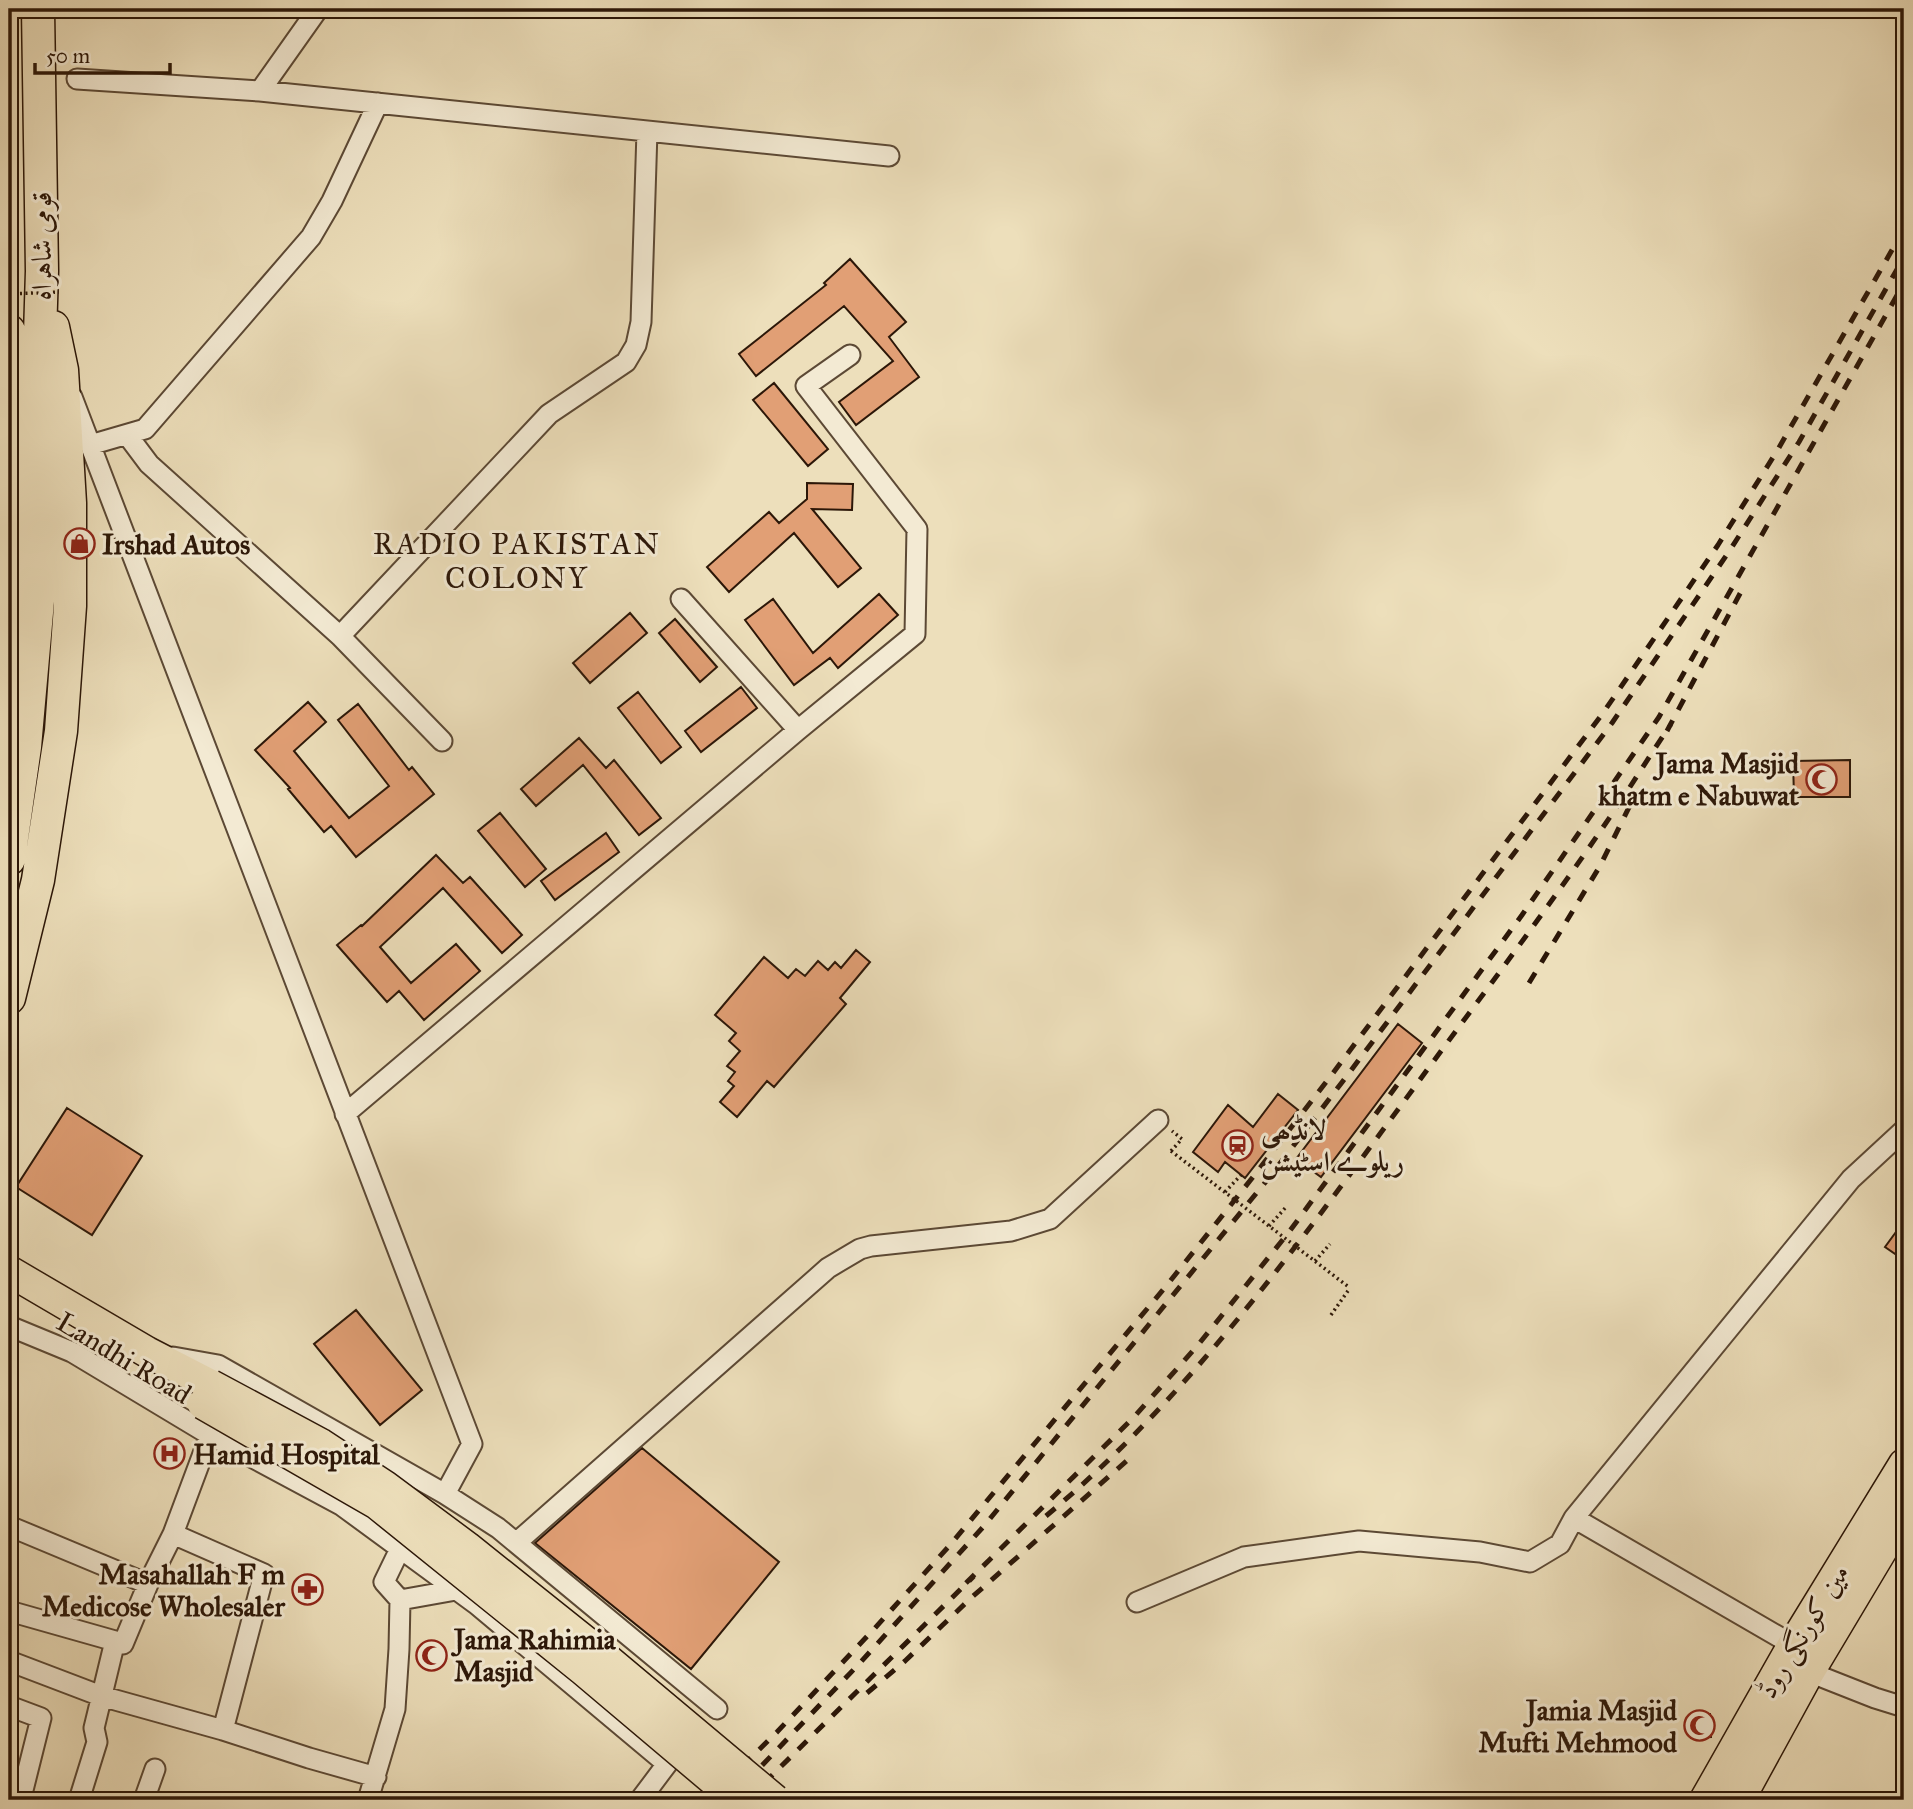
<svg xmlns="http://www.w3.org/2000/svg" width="1913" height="1809" viewBox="0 0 1913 1809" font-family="'IM FELL Great Primer',Amiri,serif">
<rect width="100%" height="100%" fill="#eddfbb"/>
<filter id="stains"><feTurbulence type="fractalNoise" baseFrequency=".00286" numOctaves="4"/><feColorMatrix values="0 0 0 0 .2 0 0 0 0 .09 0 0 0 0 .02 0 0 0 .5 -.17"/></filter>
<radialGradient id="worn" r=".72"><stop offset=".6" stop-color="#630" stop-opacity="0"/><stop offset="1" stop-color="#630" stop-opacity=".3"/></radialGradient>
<!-- building -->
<path fill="#e19f75" stroke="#2c1708" stroke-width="2" d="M850 259 906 322 889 337 919 377 856 425 839 402 893 361 844 306 756 376 739 354 826 285 824 283Z
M774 383 828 449 808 466 753 400Z
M807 483 853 484 852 510 812 509 861 568 838 587 794 533 729 592 707 567 769 512 779 523 807 499Z
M879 594 898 615 838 668 830 658 794 685 745 620 773 599 813 653Z
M630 613 647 633 590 683 573 663Z
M675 619 717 667 700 682 659 633Z
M741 687 757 708 701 752 685 731Z
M638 692 681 747 661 763 618 708Z
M308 702 326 722 294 751 349 818 389 786 338 720 358 704 409 770 412 767 434 794 356 857 331 826 324 832 288 789 290 788 255 750Z
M579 738 606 768 614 760 661 818 639 835 583 765 536 806 521 789Z
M1850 760V797H1794L1793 761Z
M500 813 546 869 525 887 478 831Z
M606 833 619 852 555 900 541 881Z
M436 855 463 883 470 877 522 935 502 953 443 888 380 947 411 983 456 944 480 971 424 1020 399 991 387 1002 337 945 361 925 362 926Z
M856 950 870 962 840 998 846 1004 774 1087 767 1081 737 1117 720 1102 734 1086 728 1081 735 1072 727 1066 740 1051 729 1041 736 1033 715 1015 764 957 788 978 796 969 805 976 818 961 828 970 835 962 841 968Z
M1398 1024 1422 1043 1321 1177 1296 1159Z
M1278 1094 1298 1110 1245 1178 1225 1162 1218 1172 1193 1152 1228 1105 1253 1127Z
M67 1108 142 1156 92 1235 16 1187Z
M1904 1221V1260L1885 1247Z
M356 1310 422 1390 380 1425 314 1344Z
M642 1448 779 1562 691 1669 535 1543Z
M1710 1714 1711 1737 1691 1738 1690 1715Z"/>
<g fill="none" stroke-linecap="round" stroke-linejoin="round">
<defs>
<path id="minor" d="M77 79 260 91 889 156
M260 91 318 9
M72 397 472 1444 445 1494
M128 436 149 464 340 636 442 741
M90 445 145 429 311 237 332 201 378 103
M681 599 798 730
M340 636 549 414 626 362 636 345 641 322 647 131
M345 1114 798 730 915 634 917 529 806 386 850 355
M9 1326 72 1352 210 1435 341 1505 476 1604 667 1764 640 1800
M173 1357 218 1365 445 1494 498 1528 717 1709
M1574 1518 1793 1645
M9 1526 148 1584 173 1534 210 1435
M173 1534 264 1574 223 1730 309 1758 376 1777
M516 1543 828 1268 860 1249 871 1246 1011 1231 1050 1219 1158 1120
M400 1600 456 1590
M1137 1602 1244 1557 1359 1541 1480 1552 1530 1562 1560 1544 1574 1518 1851 1179 1904 1130
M9 1611 115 1641 94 1728 97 1742 79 1800
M115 1641 123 1644 148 1584
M9 1661 101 1696 223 1730
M1809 1672 1875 1698 1904 1707
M9 1706 41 1718 21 1798 22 1800
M144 1800 155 1769
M368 1800 395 1709 399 1649 400 1600 384 1582 400 1549"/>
<path id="primary" d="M9 1271 147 1352 211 1385
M1705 1800 1793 1645 1904 1464
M1739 1800 1809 1672 1904 1513"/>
<path id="trunk" d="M9 331 17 390V457L13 605 9 646
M9 859 25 747 38 601 40 476 38 399 42 271 38 9
M9 998 38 880 61 731 70 606V503L62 370 53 327"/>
</defs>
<!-- minor casing -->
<use href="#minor" stroke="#5c4935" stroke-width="23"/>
<!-- primary casing -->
<use href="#primary" stroke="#2c1708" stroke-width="33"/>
<!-- trunk casing -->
<use href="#trunk" stroke="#2c1708" stroke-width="35"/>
<!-- path -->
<path stroke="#2c1708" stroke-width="3.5" stroke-dasharray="2 3.5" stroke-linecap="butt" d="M1171 1151 1182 1139 1172 1131
M1225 1192 1241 1175
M1269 1226 1287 1206
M1315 1261 1330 1244
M1331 1315 1350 1288"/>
<!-- minor -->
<use href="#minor" stroke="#f3ead3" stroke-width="19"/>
<!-- primary -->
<use href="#primary" stroke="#eddfbb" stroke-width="30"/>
<!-- trunk -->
<use href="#trunk" stroke="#eddfbb" stroke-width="32"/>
<!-- rail -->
<path stroke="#2c1708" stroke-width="5" stroke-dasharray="12 12" stroke-linecap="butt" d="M1667 731 1744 586
M1529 983 1600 866 1637 791
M1046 1516C1188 1398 1296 1247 1405 1100 1476 1003 1549 908 1616 808 1635 780 1652 752 1671 724
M966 1583 1134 1417 1198 1345 1289 1232 1522 915 1659 717 1904 283
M867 1693 905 1661 971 1598 1131 1457
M708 1800 777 1732 875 1628 950 1545 1167 1285 1253 1177 1333 1073 1603 713 1718 545 1777 451 1904 229
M729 1800 858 1665 984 1526 1268 1179 1343 1081 1612 723 1730 550 1799 442 1904 257
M747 1800 974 1576"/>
<defs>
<path id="primary-bridge" d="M211 1385 321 1444 385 1486 467 1547 596 1650 775 1800
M203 1404 377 1504 583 1670 737 1800"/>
</defs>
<!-- primary-bridge casing -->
<use href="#primary-bridge" stroke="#2c1708" stroke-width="33" stroke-linecap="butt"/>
<!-- path-bridge -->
<path stroke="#2c1708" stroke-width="3.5" stroke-dasharray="2 3.5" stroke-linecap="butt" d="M9 294 59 292
M1171 1151 1350 1288"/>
<!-- primary-bridge -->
<use href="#primary-bridge" stroke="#eddfbb" stroke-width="30"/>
</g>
<!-- icons -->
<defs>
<symbol id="shop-ring" viewBox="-11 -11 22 22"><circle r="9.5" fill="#f3ead3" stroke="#8f2418" stroke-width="1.5"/><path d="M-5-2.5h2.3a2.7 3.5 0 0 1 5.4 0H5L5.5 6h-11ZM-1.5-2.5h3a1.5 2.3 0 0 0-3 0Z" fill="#8f2418"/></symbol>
<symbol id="mosque-ring" viewBox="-11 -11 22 22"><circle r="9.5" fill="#f3ead3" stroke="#8f2418" stroke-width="1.5"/><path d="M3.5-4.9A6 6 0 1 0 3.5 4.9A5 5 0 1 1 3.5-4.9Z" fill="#8f2418"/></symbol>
<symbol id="station-ring" viewBox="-11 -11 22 22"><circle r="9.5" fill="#f3ead3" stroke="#8f2418" stroke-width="1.5"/><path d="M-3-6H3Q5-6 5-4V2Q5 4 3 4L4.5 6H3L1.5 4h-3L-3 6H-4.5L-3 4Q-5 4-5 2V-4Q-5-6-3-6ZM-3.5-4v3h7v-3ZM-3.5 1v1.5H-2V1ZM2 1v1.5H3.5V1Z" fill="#8f2418"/></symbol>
<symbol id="hospital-ring" viewBox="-11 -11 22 22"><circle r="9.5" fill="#f3ead3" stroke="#8f2418" stroke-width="1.5"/><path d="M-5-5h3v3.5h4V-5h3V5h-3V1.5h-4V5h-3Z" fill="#8f2418"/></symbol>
<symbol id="pharmacy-ring" viewBox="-11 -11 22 22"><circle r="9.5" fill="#f3ead3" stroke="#8f2418" stroke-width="1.5"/><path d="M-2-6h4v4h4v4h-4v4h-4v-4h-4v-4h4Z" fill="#8f2418"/></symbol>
</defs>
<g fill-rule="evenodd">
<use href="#shop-ring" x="62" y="526" width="35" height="35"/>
<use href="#mosque-ring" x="1804" y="762" width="35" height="35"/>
<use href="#station-ring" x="1220" y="1128" width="35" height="35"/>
<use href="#hospital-ring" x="152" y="1436" width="35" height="35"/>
<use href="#pharmacy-ring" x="290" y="1572" width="35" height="35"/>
<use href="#mosque-ring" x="414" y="1638" width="35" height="35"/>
<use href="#mosque-ring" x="1682" y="1708" width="35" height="35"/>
</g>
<g text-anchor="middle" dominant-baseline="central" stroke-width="6" stroke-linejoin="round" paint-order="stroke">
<!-- street labels -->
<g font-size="28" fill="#2c1708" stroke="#f3ead3">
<text transform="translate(41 246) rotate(-90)">قومی شاہراہ</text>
<text transform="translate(124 1358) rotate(31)">Landhi Road</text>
<text transform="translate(1803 1631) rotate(-59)">مین کورنگی روڈ</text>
</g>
<!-- poi labels -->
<g font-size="28" font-weight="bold" fill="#2c1708" stroke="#f3ead3" text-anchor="start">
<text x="102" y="544">Irshad Autos</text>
<text x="1799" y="763" text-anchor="end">Jama Masjid<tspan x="1799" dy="32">khatm e Nabuwat</tspan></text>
<text x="1261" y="1129">لانڈھی<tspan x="1261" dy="32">ریلوے اسٹیشن</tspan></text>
<text x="193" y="1454">Hamid Hospital</text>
<text x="285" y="1574" text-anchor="end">Masahallah F m<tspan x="285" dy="32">Medicose Wholesaler</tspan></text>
<text x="454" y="1639">Jama Rahimia<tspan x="454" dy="32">Masjid</tspan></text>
<text x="1677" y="1710" text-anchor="end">Jamia Masjid<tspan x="1677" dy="32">Mufti Mehmood</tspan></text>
</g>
<!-- neighbourhood labels -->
<g font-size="30" letter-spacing="2" fill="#2c1708" stroke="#f3ead3">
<text x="517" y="544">RADIO PAKISTAN<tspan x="517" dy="34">COLONY</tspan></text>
</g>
</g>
<!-- margin -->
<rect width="1913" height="1809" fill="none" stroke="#eddfbb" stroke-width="35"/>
<rect x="10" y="10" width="1892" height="1788" fill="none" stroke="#2c1708" stroke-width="3.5"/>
<rect x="18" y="18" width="1878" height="1774" fill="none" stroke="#2c1708" stroke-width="2"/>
<!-- scale -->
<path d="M35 63v10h135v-10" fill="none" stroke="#2c1708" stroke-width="3.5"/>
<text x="46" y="63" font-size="21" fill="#2c1708" stroke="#f3ead3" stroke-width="5" paint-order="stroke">50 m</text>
<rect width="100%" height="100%" filter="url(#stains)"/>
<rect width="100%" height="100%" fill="url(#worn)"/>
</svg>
